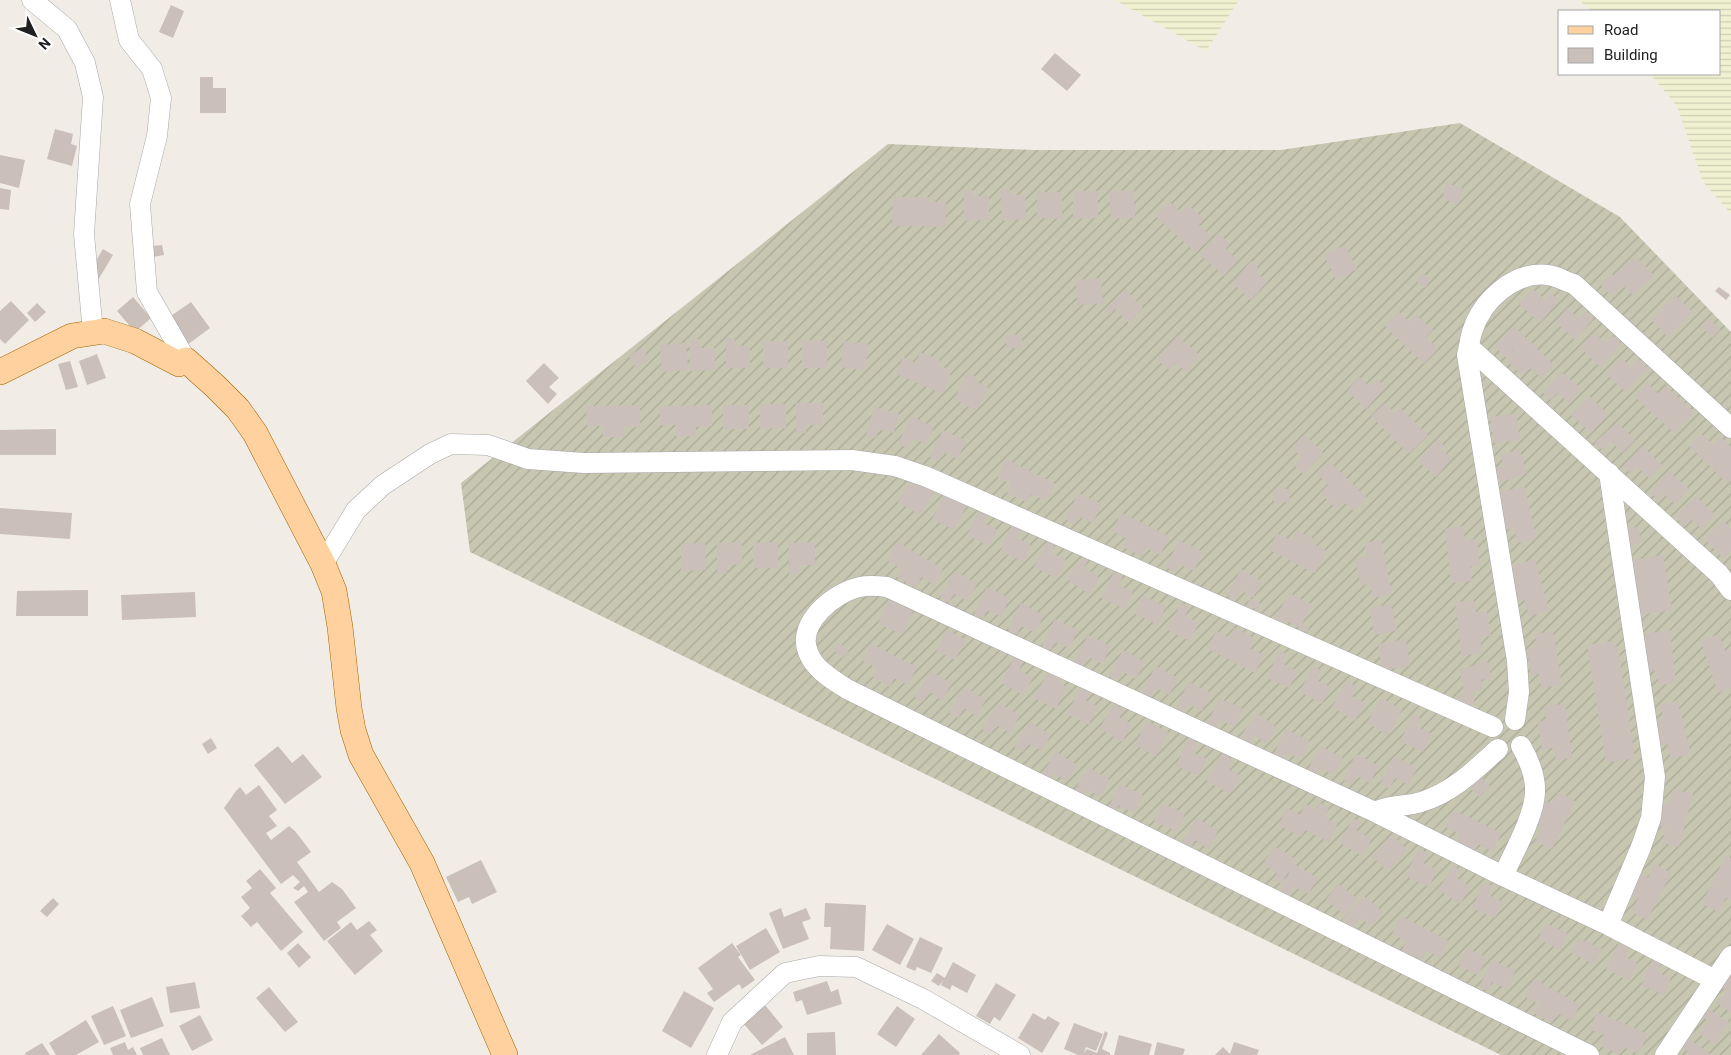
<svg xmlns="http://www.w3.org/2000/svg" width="1731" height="1055" viewBox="0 0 1731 1055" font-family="Roboto,sans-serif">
<defs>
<pattern id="construction-furrows" width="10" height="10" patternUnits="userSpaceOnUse" patternTransform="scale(1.25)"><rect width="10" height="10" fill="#c7c6b1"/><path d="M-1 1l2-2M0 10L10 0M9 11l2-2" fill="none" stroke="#abaa98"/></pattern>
<pattern id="farmland-rules" width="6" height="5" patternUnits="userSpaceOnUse" patternTransform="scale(1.25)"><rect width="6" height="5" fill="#f0f1d1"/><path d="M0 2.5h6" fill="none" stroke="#ceceb3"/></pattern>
</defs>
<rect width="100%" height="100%" fill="#f1ede6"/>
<!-- construction -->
<path fill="url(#construction-furrows)" d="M1460 123 1620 217 1731 332V1055H1501L470 552 461 483 888 144 1033 150H1281Z"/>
<!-- farmland -->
<path fill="url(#farmland-rules)" d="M1115 0H1239L1206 51Z
M1579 0H1731V214L1703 182 1677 106 1650 74H1720V11H1591Z"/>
<!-- building -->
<path fill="#cabfb9" d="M171 5 184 11 173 38 159 32Z
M1055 53 1081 75 1067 91 1041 69Z
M200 77H213V88H226V113H200Z
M55 129 73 134 71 144 77 146 72 166 47 159Z
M0 155 25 160 19 188 0 183Z
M1447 183 1463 189 1458 204 1442 198Z
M0 188 11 190 9 210 0 209Z
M1010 189 1011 195H1025L1026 219 1002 221 1000 190Z
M964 190H973V196H989V220L964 221Z
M1134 190 1135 218 1111 219 1109 191Z
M1073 191H1098V218L1073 219Z
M1037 192H1062V219L1037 218Z
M893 197H929V202H946L945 227 892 226Z
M1169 201 1181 212 1188 205 1204 219 1199 225 1211 236 1196 253 1155 216Z
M1218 233 1230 244 1226 249 1238 260 1224 276 1200 255Z
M162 245 164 255 153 257 152 246Z
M1345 245 1357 269 1336 280 1324 255Z
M103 249 113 255 98 280 88 274Z
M1635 256 1654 275 1633 295 1622 285 1611 296 1601 285 1612 274 1614 276Z
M1251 261 1259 269 1256 272 1267 282 1251 300 1232 283Z
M1423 273 1431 280 1425 288 1417 282Z
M1101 278 1103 303 1077 305 1076 280Z
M1719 287 1730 295 1726 300 1715 291Z
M1125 289 1143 308 1129 323 1115 309 1110 315 1105 310Z
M1533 289 1545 300 1551 293 1559 301 1540 323 1519 304Z
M1675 295 1693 312 1668 337 1651 320Z
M133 297 151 318 135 332 117 311Z
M11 301 29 320 5 344 0 339V311Z
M191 302 210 328 187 345 168 318Z
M37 303 46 312 35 322 27 313Z
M1567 308 1579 319 1585 311 1594 318 1575 340 1555 322Z
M1399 312 1409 322 1417 315 1433 330 1426 337 1438 349 1424 364 1385 326Z
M1709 318 1720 330 1712 338 1701 326Z
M1514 326 1554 365 1541 378 1530 368 1522 375 1507 361 1515 352 1501 339Z
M1594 333 1605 343 1612 335 1621 344 1600 367 1580 347Z
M1006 335H1022V348H1006Z
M1177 336 1200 355 1186 372 1175 363 1170 370 1157 360Z
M726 338 735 339V346H750V368H726Z
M690 339H699V348H715V370L690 371Z
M802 340 827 341V368H802Z
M1501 340 1514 352 1507 359 1495 347Z
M763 341H788V368H763Z
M844 341 868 344 865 371 840 367Z
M686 343 688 370 662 372 660 345Z
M642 348 649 360 636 368 629 356Z
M920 352 940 360 938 365 952 371 943 394 896 374 903 357 916 363Z
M97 354 106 378 87 385 79 361Z
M1621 358 1631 367 1638 359 1648 368 1626 392 1606 374Z
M70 361 78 387 66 390 58 364Z
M544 363 559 378 549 387 557 394 548 404 526 381Z
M1562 372 1581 389 1569 403 1557 393 1551 400 1543 393Z
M968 373 976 377 975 381 989 388 976 411 954 399Z
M1359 377 1370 387 1377 379 1386 387 1366 409 1347 391Z
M1647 383 1659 394 1666 386 1694 412 1674 433 1635 397Z
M1589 396 1608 414 1591 433 1571 415Z
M796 403H823V425H806V433H796Z
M1385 403 1395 413 1400 408 1428 435 1409 454 1371 416Z
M760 404H786V428L760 429Z
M640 405V427H624V437H603V426H587L586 406Z
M712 405V426L696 427V436L676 437V425H660V406Z
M723 405H749V429H723Z
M874 407 899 414 894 433 878 429 876 438 866 436Z
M1516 413 1520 440 1494 443 1490 417Z
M911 416 934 427 926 444 913 438 908 448 898 444Z
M1617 422 1635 440 1622 453 1611 441 1602 450 1595 442Z
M56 429V455H0V430Z
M943 430 966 441 957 459 943 452 939 461 930 457Z
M1701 434 1714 445 1721 437 1731 447V480L1728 484 1689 446Z
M1305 435 1323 453 1303 474 1294 465 1302 458 1292 448Z
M1437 439 1444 446 1441 449 1452 458 1436 477 1418 461Z
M1642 446 1662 465 1649 478 1637 467 1631 474 1623 466Z
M1519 449 1527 473 1499 483 1494 469 1504 466 1501 455Z
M1006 459 1055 484 1046 501 1031 494 1027 502 1007 493 1011 484 997 477Z
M1329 461 1367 498 1354 511 1344 502 1337 509 1320 493 1328 485 1317 473Z
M1669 471 1689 489 1675 504 1662 493 1657 499 1650 493Z
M913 477 935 490 920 515 898 502Z
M1525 487 1536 539 1517 543 1514 528 1506 530 1498 492Z
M1274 489H1289L1290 502 1274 503Z
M1078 493 1101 504 1093 523 1078 516 1074 524 1065 519Z
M945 495 967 505 954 530 932 519Z
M1696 496 1715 515 1701 529 1692 520 1685 526 1675 517Z
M0 508 72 513 70 539 0 534Z
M980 509 988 513 983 522 997 530 989 546 967 535Z
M1121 513 1169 536 1160 555 1146 548 1142 556 1123 547 1127 539 1112 531Z
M1723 520 1731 529V551L1724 559 1704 539Z
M1012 525 1021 529 1017 538 1031 545 1024 562 1000 551Z
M1463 526 1465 540 1477 539 1480 566 1470 567 1472 581 1451 583 1445 529Z
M1638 527 1641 543 1625 546 1622 529Z
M1297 530 1314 539 1312 543 1327 551 1315 573 1269 550 1277 533 1292 541Z
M1048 540 1055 544 1051 553 1066 560 1056 578 1034 567Z
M1179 540 1203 552 1194 571 1179 564 1175 572 1166 567Z
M1381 540 1392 594 1373 598 1370 584 1361 586 1355 559 1367 557 1365 543Z
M742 542V564L727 565V574H717V543Z
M778 542V568H753V543Z
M815 542V565H799V574H789V543Z
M897 542 943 569 934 585 922 577 915 588 897 577 902 569 887 560Z
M705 543 706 570 681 571V544Z
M1663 555 1672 610 1641 615 1633 560Z
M1082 558 1088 561 1084 567 1100 578 1089 594 1067 579Z
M1535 559 1549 611 1529 616 1524 599 1519 601 1510 566Z
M1241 569 1262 582 1253 598 1241 590 1235 600 1226 595Z
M955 571 977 584 967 601 954 594 949 603 940 597Z
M1114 572 1123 576 1118 585 1133 591 1125 609 1101 598Z
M987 587 1010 598 1001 617 987 610 983 619 974 614Z
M88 590V616H16L17 591Z
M195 592 196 617 122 620 121 595Z
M1289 593 1312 605 1302 624 1309 628 1307 632 1285 620 1284 624 1275 619Z
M1143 596 1166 606 1158 625 1135 614Z
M1250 598 1260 603 1257 610 1247 605Z
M889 599 913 611 902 635 878 623Z
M1474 600 1476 612 1487 611 1491 636 1480 637 1482 653 1462 656 1455 602Z
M1021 603 1044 615 1035 633 1021 626 1017 634 1008 630Z
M1181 603 1189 607 1185 616 1199 623 1190 641 1167 630Z
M1391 604 1397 630 1375 635 1369 608Z
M1055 619 1078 630 1069 648 1055 642 1051 650 1042 646Z
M1234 628 1254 638 1249 648 1264 655 1255 673 1208 649 1216 631 1229 638Z
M947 630 966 640 955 660 936 651Z
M1670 630 1676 683 1659 685 1657 671 1648 672 1643 634Z
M1553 631 1562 685 1541 688 1539 674 1531 675 1527 649 1537 647 1535 634Z
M1719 634 1725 651 1731 649V688L1718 693 1701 641Z
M1088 635 1111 646 1102 664 1088 657 1083 667 1074 662Z
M1406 639 1410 666 1382 670 1378 644Z
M1613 641 1614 647 1618 646 1635 758 1606 763 1587 645Z
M840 643 849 652 842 658 833 649Z
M871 644 917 667 908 685 894 678 890 687 872 677 877 668 863 661Z
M1123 650 1145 662 1136 679 1122 671 1117 680 1109 676Z
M1279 651 1286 654 1281 663 1297 671 1289 688 1267 678Z
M1015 656 1024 661 1019 670 1033 678 1023 695 1001 683Z
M1487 661 1492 677 1481 680 1483 688 1471 692 1475 703 1462 709 1457 697 1465 693 1459 670Z
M1156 666 1178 678 1169 695 1156 688 1150 698 1141 693Z
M1313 666 1321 671 1316 680 1331 687 1322 704 1300 692Z
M931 671 952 684 941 700 930 692 923 702 915 697Z
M1048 672 1061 679 1059 683 1067 687 1056 709 1034 698Z
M1347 681 1357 687 1352 696 1365 703 1355 721 1332 707Z
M1189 682 1211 693 1202 711 1188 704 1183 713 1175 709Z
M965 687 986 700 976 716 964 708 958 718 949 713Z
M1080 688 1090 693 1086 701 1098 706 1089 725 1067 714Z
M1219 698 1243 709 1234 727 1220 720 1215 729 1207 725Z
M1381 698 1402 710 1388 735 1367 723Z
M1677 700 1691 754 1671 759 1667 743 1660 745 1653 721 1664 718 1660 705Z
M998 703 1020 715 1010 733 996 725 991 734 982 729Z
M1115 704 1124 710 1119 717 1132 725 1122 742 1099 728Z
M1565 704 1572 758 1556 760 1554 748 1542 750 1538 722 1546 721 1544 706Z
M1256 713 1277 727 1266 743 1255 735 1248 745 1239 739Z
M1414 714 1420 717 1416 726 1432 734 1423 752 1400 741Z
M1147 721 1168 732 1156 756 1135 745Z
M1030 722 1051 735 1041 751 1029 744 1023 752 1014 747Z
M1286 729 1310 741 1301 759 1286 752 1282 760 1273 756Z
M211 738 217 748 208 754 202 744Z
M1188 739 1198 743 1193 753 1207 759 1199 776 1176 766Z
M278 746 292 763 303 754 322 777 285 804 254 765Z
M1321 746 1343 758 1334 775 1320 768 1315 776 1307 771Z
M1056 752 1077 765 1067 781 1054 773 1049 783 1040 777Z
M1222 753 1233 760 1228 769 1241 776 1230 794 1206 780Z
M1356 754 1379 766 1370 783 1356 775 1352 784 1343 780Z
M1394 756 1417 768 1408 785 1395 778 1389 789 1380 784Z
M1088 767 1110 780 1100 797 1087 789 1081 799 1073 793Z
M1480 776 1490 786 1479 797 1469 787Z
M1120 784 1143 795 1134 813 1119 805 1114 814 1107 810Z
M259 785 277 810 269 816 277 826 266 833 271 840 289 826 295 831 311 852 297 862 319 892 332 882 342 889 356 908 337 922 341 928 324 941 294 902 308 892 304 886 298 891 293 888 300 882 293 875 281 884 224 808 236 791 240 787 246 795Z
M1673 789 1693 794 1679 847 1662 843 1666 828 1655 825 1661 803 1669 805Z
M1558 792 1575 801 1552 849 1535 841 1542 826 1533 822 1543 800 1552 804Z
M1162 803 1185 814 1177 832 1154 821Z
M1319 803 1329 808 1324 817 1337 825 1328 842 1305 830 1301 837 1278 825 1287 808 1300 815 1305 804 1315 809Z
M1453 810 1502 833 1493 851 1478 844 1474 853 1456 844 1460 834 1445 827Z
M1197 818 1218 831 1208 848 1195 840 1190 849 1181 844Z
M1353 818 1361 822 1356 830 1372 839 1363 856 1340 843Z
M1391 835 1407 849 1388 871 1372 857Z
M1274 846 1296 859 1281 884 1273 880 1277 872 1263 864Z
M1419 849 1428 853 1423 863 1437 870 1429 887 1405 876Z
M1726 855 1731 858V900L1726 898 1719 912 1702 904Z
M481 860 497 892 472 904 469 897 458 902 446 877Z
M1294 864 1318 878 1308 894 1294 886 1289 895 1280 890Z
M1655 864 1671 873 1647 920 1631 912 1638 899 1628 894 1638 874 1648 878Z
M1454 865 1460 870 1455 877 1471 887 1460 904 1438 890Z
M260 869 276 888 270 893 303 932 281 951 257 922 251 927 241 916 250 908 241 897 252 888 246 881Z
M1484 882 1492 886 1488 895 1503 902 1495 918 1472 908Z
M1339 884 1357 899 1344 915 1326 899Z
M1364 896 1383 912 1371 927 1361 918 1352 929 1342 920Z
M53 898 59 904 47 917 40 911Z
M825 903 866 905 864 951 830 949 831 927H824Z
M781 908 784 917 806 908 811 919 802 922 809 939 783 949 769 913Z
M1401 916 1449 941 1440 958 1426 950 1421 960 1402 950 1406 941 1392 934Z
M369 921 377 930 370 935 383 951 355 975 327 941 351 922 357 930Z
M1546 923 1568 934 1560 950 1538 939Z
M887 924 914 939 900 965 872 950Z
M766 928 780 952 750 970 736 946Z
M920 937 943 948 931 973 917 967 915 971 906 967Z
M1579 938 1602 949 1594 964 1571 953Z
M298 943 311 957 299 968 287 953Z
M732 943 741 955 738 957 755 980 742 989 739 984 714 1002 707 993 713 989 698 968Z
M1619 943 1629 948 1625 957 1637 963 1629 981 1606 969Z
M1467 948 1487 958 1478 975 1458 965Z
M1492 960 1515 971 1507 989 1492 982 1488 991 1479 987Z
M1652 960 1661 963 1657 972 1671 978 1664 995 1641 986Z
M953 962 976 975 967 993 952 985 950 990 941 985Z
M1731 967V1013L1717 1003 1727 991 1716 983Z
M937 973 945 978 939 986 931 981Z
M1534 979 1580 1005 1571 1021 1557 1013 1552 1023 1534 1013 1539 1005 1524 996Z
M827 981 831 992 838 989 842 1004 807 1015 802 1000 796 1002 793 992Z
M195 982 200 1008 170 1013 166 987Z
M996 983 1016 995 1000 1021 994 1017 990 1024 976 1016Z
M269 987 298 1022 285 1032 256 998Z
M684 991 714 1008 691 1048 662 1031Z
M152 997 164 1026 131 1038 120 1010Z
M765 1005 783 1027 762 1045 743 1023Z
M1702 1005 1729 1022 1715 1044 1699 1034 1708 1021 1697 1014Z
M113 1006 126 1036 104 1045 91 1016Z
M897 1006 915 1019 896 1047 877 1034Z
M1597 1012 1648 1034 1639 1053 1623 1047 1619 1054 1600 1046 1604 1035 1590 1029Z
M1033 1013 1045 1020 1048 1016 1060 1023 1042 1053 1018 1038Z
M200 1015 213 1040 192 1051 179 1026Z
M86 1020 99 1042 76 1055H56L49 1043Z
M1074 1023 1103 1034 1096 1051 1086 1047 1084 1053 1087 1049 1097 1053 1105 1031 1108 1033 1102 1049 1110 1053V1055H1078L1064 1049Z
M835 1032 836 1055H807V1033Z
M939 1034 960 1053 959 1055H921Z
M1119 1035 1152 1044 1149 1055H1114Z
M1685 1036 1711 1055H1687L1689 1052 1679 1044Z
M785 1037 794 1055H750Z
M162 1038 170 1055H143L140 1048Z
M125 1042 128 1050 133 1047 137 1055H113L110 1048Z
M1157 1042 1185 1049 1183 1055H1154Z
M1234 1042 1259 1050 1257 1055H1215L1223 1047 1230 1054Z
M42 1043 50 1055H26L25 1053Z"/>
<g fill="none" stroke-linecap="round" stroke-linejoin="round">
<defs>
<path id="minor" d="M32 0 67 29 85 63 93 97 84 234 93 333
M120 0 129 40 152 69 161 98 157 136 140 204 147 292 186 360
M1469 347 1719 574 1731 590
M323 564 356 510 383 485 430 454 451 444 488 445 528 459 584 463 852 460 895 466 927 477 1493 727
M1515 720 1519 692 1517 661 1467 355C1469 347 1470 339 1472 332 1482 300 1514 271 1548 275 1557 276 1566 282 1574 284L1731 428
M1375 812C1390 804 1406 807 1421 802 1452 793 1475 770 1498 749
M1503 876C1513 854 1534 817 1535 793 1536 777 1529 760 1521 746
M1608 925 1641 847 1651 818 1655 777 1609 473
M717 1055 732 1022 785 973 819 966 856 967 923 999 1020 1055
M1589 1055 847 689C833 680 814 669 808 652 796 623 835 592 860 587 868 585 879 586 887 587L1375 812 1503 876 1608 925 1715 980
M1665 1055 1731 956"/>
<path id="major" d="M0 372 72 336 104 331 135 341 179 364 186 360 215 386 238 409 255 433 323 564 334 591 340 627 349 708 353 730 361 755 422 863 505 1055"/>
</defs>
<!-- minor casing -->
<use href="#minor" stroke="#a7a7a7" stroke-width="21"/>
<!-- major casing -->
<use href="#major" stroke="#9d6300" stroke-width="26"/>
<!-- minor -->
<use href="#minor" stroke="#fff" stroke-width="20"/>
<!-- major -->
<use href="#major" stroke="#ffd19e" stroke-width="25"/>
</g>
<!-- legend -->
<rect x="1558" y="10" width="162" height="65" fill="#ffffff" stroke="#a6a6a6"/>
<rect x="1568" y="26" width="25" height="8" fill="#ffd19e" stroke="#a6a6a6"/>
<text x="1604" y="35" font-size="15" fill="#202020">Road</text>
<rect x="1568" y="48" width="25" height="15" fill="#cabfb9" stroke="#a6a6a6"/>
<text x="1604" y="60" font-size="15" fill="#202020">Building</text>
<!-- north arrow -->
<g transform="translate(35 35) rotate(133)" stroke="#ffffff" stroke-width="4" paint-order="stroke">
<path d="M0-4L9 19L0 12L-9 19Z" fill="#202020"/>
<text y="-8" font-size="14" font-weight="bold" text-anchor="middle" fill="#202020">N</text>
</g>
</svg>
